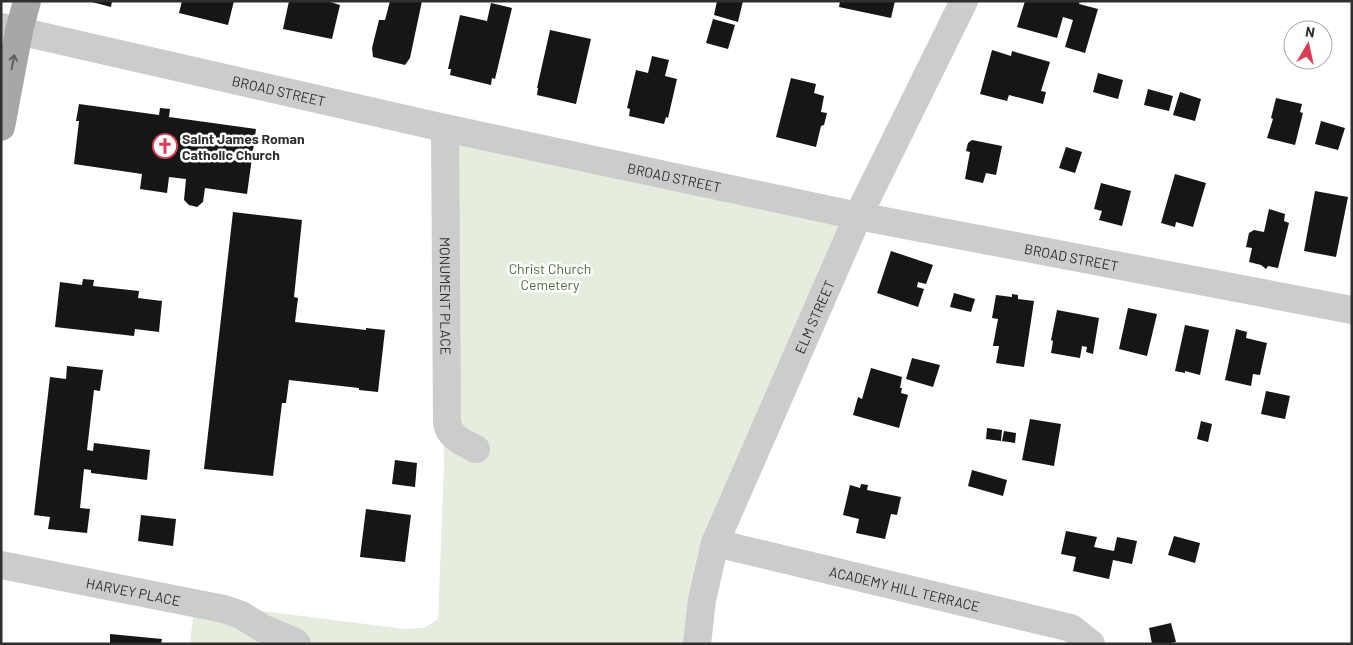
<svg xmlns="http://www.w3.org/2000/svg" width="1353" height="645" viewBox="0 0 1353 645" font-family="Barlow,sans-serif">
<rect width="100%" height="100%" fill="#fff"/>
<!-- green -->
<path fill="#e6ecde" d="M440 127 858 216 715 543 697 644H190L195 600 238 608 405 629 424 628 438 619 444 467Z"/>
<!-- building -->
<path fill="#161616" d="M88 1H112L111 7Z
M182 1H234L228 25 179 13Z
M289 1H327L340 5 332 39 283 29Z
M390 1H422L410 58 405 65 373 57 372 48 379 20H385Z
M717 1H743L738 22 714 15Z
M840 1H895L891 18 839 7Z
M1025 1H1080L1079 4 1098 9 1085 53 1065 47 1073 20 1063 17 1057 38 1017 27Z
M491 3 512 8 495 79 492 78 491 85 450 75 451 69H448L460 15 487 21Z
M713 19 735 25 728 49 706 43Z
M550 30 591 39 576 104 537 95 538 88H537Z
M992 50 1011 56 1012 51 1050 62 1041 91 1046 92 1043 104 1009 95 1007 101 980 94Z
M652 56 669 60 665 76 677 79 668 118 666 117 664 124 629 116 630 109 627 108 636 70 648 73Z
M1098 73 1123 80 1118 99 1093 92Z
M791 78 816 84 814 93 824 96 821 112 827 113 824 125 821 126 816 147 776 137Z
M1148 89 1173 96 1169 111 1144 105Z
M1180 92 1201 99 1195 121 1173 115Z
M1276 98 1302 104 1300 112 1303 113 1295 145 1267 138 1273 119 1271 118Z
M79 104 159 115 160 108 170 109 169 117 256 129 247 194 205 188 203 202 197 207 189 205 184 200 186 179 169 177 167 193 140 189 142 174 74 164 79 121H76Z
M1321 121 1345 128 1338 150 1315 144Z
M972 140 1002 146 996 175 986 173 983 183 965 179 970 152 966 151 968 143Z
M1066 147 1082 152 1075 173 1059 168Z
M1175 174 1206 183 1193 227 1176 222 1175 227 1161 223Z
M1101 183 1131 191 1122 226 1099 220 1102 211 1094 209Z
M1315 191 1348 197 1336 257 1304 251Z
M1269 209 1285 214 1284 221 1289 223 1278 268 1268 266 1266 269 1261 265 1249 262 1252 248 1246 247 1249 233 1254 230 1264 232Z
M233 212 302 220 294 297 298 298 295 322 366 330V328L385 330 378 392 359 390V388L289 380 286 403H282L273 476 204 469Z
M891 251 933 265 926 284 918 282 917 287 924 289 918 307 877 293Z
M83 279 94 280 93 286 139 291 138 298 162 301 159 332 135 329 134 336 55 327 60 282 82 285Z
M954 293 975 299 971 312 950 307Z
M1012 294 1018 295V299L1034 301 1024 367 996 363 999 346H993L998 319 992 318 996 295 1012 297Z
M1128 308 1157 314 1147 356 1119 349Z
M1057 310 1099 318 1093 354 1086 352 1087 347 1082 346 1080 358 1051 353 1053 341 1051 340Z
M1185 325 1209 330 1200 375 1185 371V373L1175 371Z
M1236 329 1247 332 1246 338 1267 343 1260 375 1253 374 1251 386 1225 380Z
M912 358 940 365 933 387 906 379Z
M67 366 103 370 100 391 94 390 87 450 93 451 94 443 150 450 147 480 91 473V470L84 469 80 508 90 509 87 533 48 529 50 517 34 515 50 377 66 379Z
M871 368 902 377 900 388H902L901 393 908 395 899 428 853 415 858 397 862 399Z
M1266 391 1290 396 1285 419 1261 414Z
M1030 419 1061 424 1054 466 1022 460Z
M1201 421 1212 424 1208 442 1197 439Z
M987 428 1002 430 1001 441 986 439Z
M1004 431 1016 433 1015 443 1002 441Z
M395 460 417 463 415 487 392 484Z
M972 470 1007 480 1003 496 968 486Z
M861 484 868 485 867 490 901 497 897 515 891 514 885 539 856 533 859 519 843 515 850 485 860 488Z
M366 509 411 515 405 562 360 557Z
M141 515 176 519 173 546 138 541Z
M1066 531 1097 537 1094 547 1114 551 1117 537 1137 541 1132 564 1113 560 1109 579 1073 571 1076 557 1061 554Z
M1174 536 1200 543 1195 563 1168 555Z
M1171 623 1176 642 1167 644H1152L1149 628Z
M110 634 162 639 161 644H110Z"/>
<g fill="none" stroke-linecap="round" stroke-linejoin="round">
<!-- minor -->
<g stroke="#ccc" stroke-width="28">
<path id="s1" d="M1 27 440 127 858 216 1352 310"/>
<path id="s2" d="M445 128 447 423C449 437 464 443 476 449"/>
<path id="s3" d="M715 543 1071 628 1091 644"/>
<path id="s4" d="M1 565 224 609 241 615 262 628 295 642 297 644"/>
<path id="s5" d="M697 644 702 600 715 543 858 216 964 1"/>
</g>
<!-- major -->
<path stroke="#a7a7a7" stroke-width="28" d="M1 127 19 31 27 1"/>
</g>
<!-- one-way arrows -->
<defs><path id="oneway-shaft" d="M-6 0H5M1.5-3L5.5 0L1.5 3" fill="none" stroke-width="1.6" stroke-linecap="round" stroke-linejoin="round" transform="scale(1.25)"/></defs>
<use stroke="#5f5f5f" href="#oneway-shaft" transform="translate(13 62) rotate(-79)"/>
<!-- icons -->
<defs>
<symbol id="church-ring" viewBox="-11 -11 22 22"><circle r="9.5" fill="#fff" stroke="#db3d54" stroke-width="1.5"/><path d="M-1.2-6h2.4v3.5h3.3v2.4h-3.3V6h-2.4V-.1h-3.3v-2.4h3.3Z" fill="#db3d54"/></symbol>
</defs>
<g fill-rule="evenodd">
<use href="#church-ring" x="151" y="132" width="28" height="28"/>
</g>
<g text-anchor="middle" dominant-baseline="central" stroke-width="5" stroke-linejoin="round" paint-order="stroke">
<!-- street labels -->
<g font-size="14" fill="#2f2f2f" stroke="#fff">
<text stroke="none"><textPath href="#s1" startOffset="285">BROAD STREET</textPath></text>
<text stroke="none"><textPath href="#s1" startOffset="690">BROAD STREET</textPath></text>
<text stroke="none"><textPath href="#s1" startOffset="1095">BROAD STREET</textPath></text>
<text stroke="none"><textPath href="#s2" startOffset="168">MONUMENT PLACE</textPath></text>
<text stroke="none"><textPath href="#s5" startOffset="350">ELM STREET</textPath></text>
<text stroke="none"><textPath href="#s3" startOffset="195">ACADEMY HILL TERRACE</textPath></text>
<text stroke="none"><textPath href="#s4" startOffset="135">HARVEY PLACE</textPath></text>
</g>
<!-- poi labels -->
<g font-size="14" font-weight="bold" fill="#2f2f2f" stroke="#fff" text-anchor="start">
<text x="182" y="138">Saint James Roman<tspan x="182" dy="16">Catholic Church</tspan></text>
</g>
<!-- park labels -->
<g font-size="14" fill="#56693f" stroke="#fff">
<text x="550" y="268">Christ Church<tspan x="550" dy="16">Cemetery</tspan></text>
</g>
</g>
<!-- border -->
<rect width="1353" height="645" fill="none" stroke="#2f2f2f" stroke-width="5"/>
<!-- north arrow -->
<g transform="translate(1308 45) rotate(9)"><circle r="24" fill="#ffffff" stroke="#acacac"/>
<path d="M0-4L9 19L0 12L-9 19Z" fill="#db3d54"/>
<text y="-8" font-size="14" font-weight="bold" text-anchor="middle" fill="#2f2f2f">N</text>
</g>
</svg>
